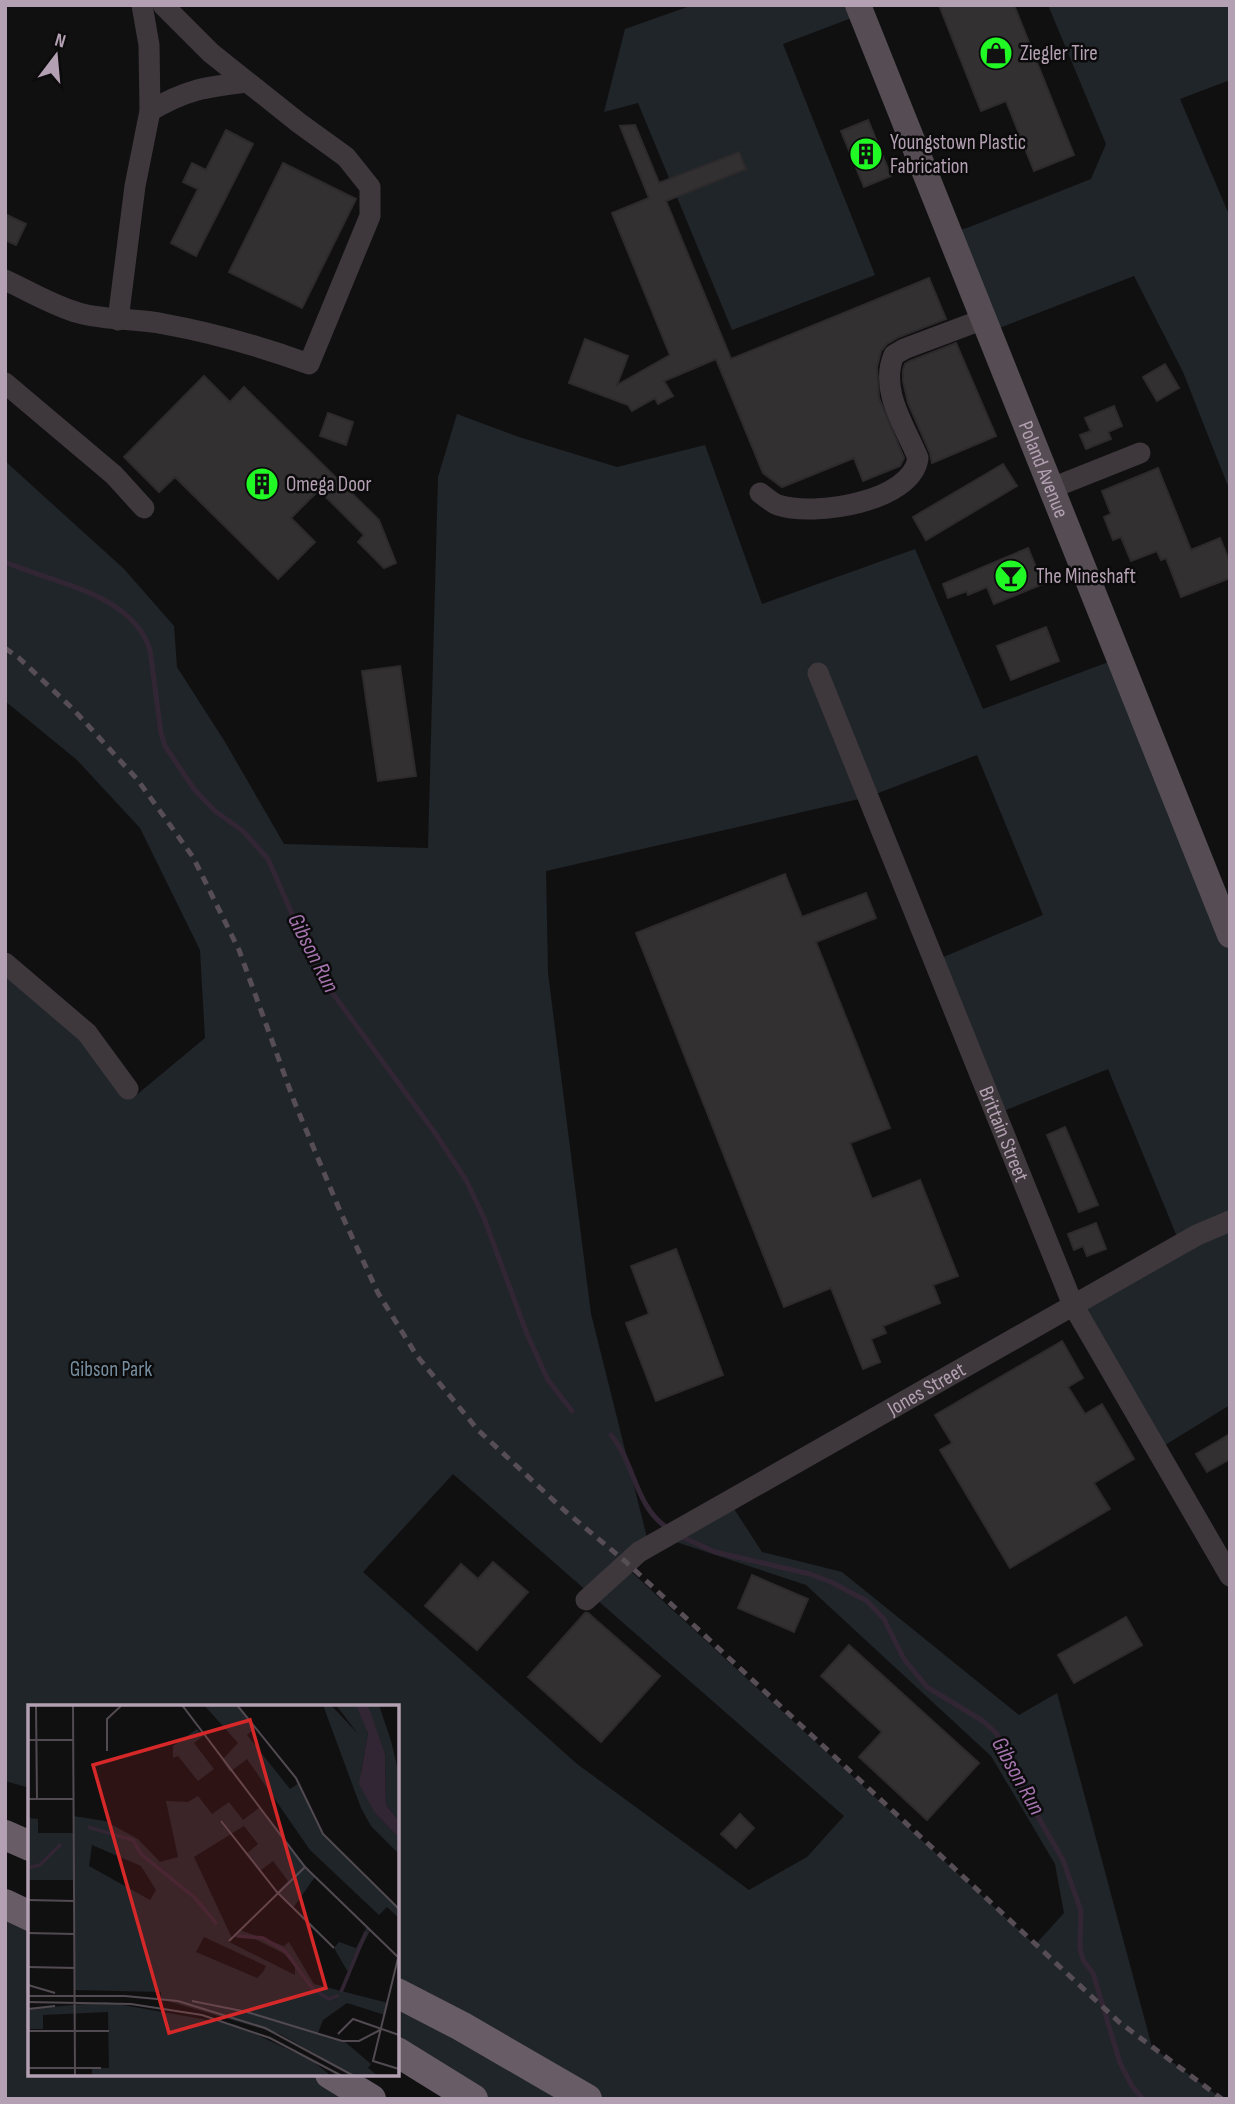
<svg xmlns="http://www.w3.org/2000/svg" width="1235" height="2104" viewBox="0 0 1235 2104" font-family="'Sofia Sans Condensed',sans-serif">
<rect width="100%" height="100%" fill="#111011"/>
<!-- green -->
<path fill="#202529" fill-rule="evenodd" d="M693 5H858L862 14 783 44 875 275 732 330 638 103 604 112 625 29Z
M1048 5H1230V80L1180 99 1230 217V491L1183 372 1134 276 989 332 949 232 967 228 1091 179 1106 144Z
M457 414 519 437 617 467 705 445 762 604 915 549 983 709 1119 658 1230 935V1405L1157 1450 1073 1305 1180 1244 1108 1069 996 1114 934 961 1043 915 977 755 868 797 546 871 548 973 591 1314 649 1546 623 1564 1035 1945 1064 1913 1055 1864 991 1756 806 1585 664 1538 729 1501 762 1552 842 1572 1019 1715 1057 1693 1152 2047 1222 2099H473L397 2052V1707H30V1788L5 1781V963L87 1033 134 1097 205 1038 200 950 140 828 77 760 5 701V461L124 569 174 626 177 667 225 742 284 844 428 848 438 477ZM453 1474 844 1816 807 1857 749 1890 577 1764 363 1572Z
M5 1904 30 1916V2074H330L371 2099H5Z"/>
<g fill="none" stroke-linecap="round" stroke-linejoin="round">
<!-- stream -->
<path stroke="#322635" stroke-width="5" d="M5 562C53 583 132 593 150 650L161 733 165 746 194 789 215 811 243 831 268 859 310 955 328 987 435 1133 466 1180 484 1218 527 1334 548 1380 572 1411
M611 1435C635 1463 635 1508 669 1529
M680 1536 715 1552 810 1574 831 1582 867 1601 884 1619 904 1659 927 1687 983 1721 996 1733 1009 1752 1026 1796 1063 1860 1081 1911 1080 1948 1083 1960 1093 1973 1120 2063 1132 2086 1143 2099"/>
</g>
<!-- building -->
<path fill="#333032" stroke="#2d2a2c" stroke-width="2" d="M939 5H1014L1074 155 1034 171 1006 101 981 111Z
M868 120 891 176 864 187 841 131Z
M635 125 659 183 739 152 746 169 666 201 731 359 929 278 946 319 899 337 887 344 881 351 877 367 879 398 904 458 900 466 863 481 854 458 782 487 763 473 716 359 664 381 673 396 658 404 655 398 632 411 628 405 569 383 585 339 628 356 617 385 670 355 612 213 649 198 620 126Z
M226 130 253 144 196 256 171 243 198 189 183 182 192 163 206 170Z
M283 163 356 199 302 308 229 272Z
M5 214 26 224 16 245 5 240Z
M956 343 996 436 932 463 930 453 908 403 903 381V370L905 364 910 361Z
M1165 364 1179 388 1157 401 1143 377Z
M204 376 230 402 244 387 379 520 396 563 384 568 358 542 364 535 319 490 291 518 315 542 278 579 175 477 159 492 124 457Z
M1114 406 1122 426 1108 432 1111 439 1086 449 1080 435 1091 431 1085 418Z
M328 413 353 422 346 445 320 436Z
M1003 464 1017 486 926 540 913 517Z
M1158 468 1191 550 1220 538 1230 563V578L1181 597 1166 558 1161 560 1157 551 1131 561 1121 537 1113 540 1104 517 1111 514 1102 491Z
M1028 548 1043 584 994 604 987 587 968 595 967 591 948 598 943 584Z
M1046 627 1059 661 1011 680 997 646Z
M400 666 416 776 378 781 362 671Z
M785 874 802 917 866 893 876 918 816 942 890 1128 850 1143 872 1199 920 1180 958 1276 933 1285 940 1303 883 1326 886 1333 871 1339 880 1362 863 1369 831 1288 784 1307 636 933Z
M1065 1127 1098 1205 1079 1212 1047 1135Z
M1096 1223 1106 1249 1087 1256 1083 1246 1074 1250 1068 1234Z
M676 1249 723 1375 656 1401 626 1323 649 1314 631 1266Z
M1062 1341 1083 1378 1068 1387 1085 1414 1102 1404 1134 1459 1094 1483 1110 1509 1010 1568 940 1450 952 1443 935 1415Z
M1230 1434V1459L1207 1472 1196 1454Z
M493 1562 528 1592 477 1650 425 1606 461 1564 478 1579Z
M752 1575 808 1599 794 1632 738 1608Z
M585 1613H588L660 1676 601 1742 528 1677Z
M1126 1617 1142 1645 1074 1683 1058 1655Z
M849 1645 979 1763 927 1820 859 1757 882 1732 821 1676Z
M740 1814 754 1828 736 1848 721 1834Z"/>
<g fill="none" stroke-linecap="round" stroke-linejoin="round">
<!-- minor -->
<g stroke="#3e383c" stroke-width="21">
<path d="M150 111C187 89 206 87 247 82"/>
<path d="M5 280C29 291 54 306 79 313 108 321 136 318 164 324 214 333 262 347 309 364L370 216V187L346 157 299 123 211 53 163 5"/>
<path d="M118 320 135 186 150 111 149 45 142 5"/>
<path d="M5 383 114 475 144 508"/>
<path d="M1052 488 1140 453"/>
<path d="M760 493C766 497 772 503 778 505 814 517 912 502 918 458 905 426 879 390 894 355L904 349 984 319"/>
<path id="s1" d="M818 673 1073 1305 1230 1576"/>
<path d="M5 963 87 1033 128 1089"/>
<path id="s2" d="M586 1600 639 1552 1197 1235 1230 1221"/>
</g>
<!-- major -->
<path stroke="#564d54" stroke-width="26" id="s3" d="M858 5 1230 935"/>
<!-- highway -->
<path stroke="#685c67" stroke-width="30" d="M5 1835 30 1846
M5 1904 30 1916
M397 1993 461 2026 587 2099
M397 2052 473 2099
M330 2074 371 2099"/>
<!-- rail -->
<path stroke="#564d55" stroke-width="5" stroke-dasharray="9 7" stroke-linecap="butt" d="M5 648 19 658 73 709 137 779 193 857 239 950 294 1101 340 1211 378 1293 417 1356 478 1430 565 1511 626 1562 1119 2022 1222 2099"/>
</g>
<!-- icons -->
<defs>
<symbol id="shop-disc" viewBox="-11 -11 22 22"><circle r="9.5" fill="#20f924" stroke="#0c0b0c"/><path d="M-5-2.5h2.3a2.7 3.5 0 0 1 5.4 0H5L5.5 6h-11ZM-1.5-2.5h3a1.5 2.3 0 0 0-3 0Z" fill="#111"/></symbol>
<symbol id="building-disc" viewBox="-11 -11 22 22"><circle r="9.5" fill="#20f924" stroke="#0c0b0c"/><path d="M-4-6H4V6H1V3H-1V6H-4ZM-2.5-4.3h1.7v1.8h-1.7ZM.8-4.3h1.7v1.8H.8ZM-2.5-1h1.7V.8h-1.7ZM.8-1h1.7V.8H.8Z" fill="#111"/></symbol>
<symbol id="bar-disc" viewBox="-11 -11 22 22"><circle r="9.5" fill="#20f924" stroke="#0c0b0c"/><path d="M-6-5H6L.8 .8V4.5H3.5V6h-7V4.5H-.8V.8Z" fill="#111"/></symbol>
</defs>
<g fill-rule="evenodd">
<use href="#shop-disc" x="977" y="34" width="38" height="38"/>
<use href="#building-disc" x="847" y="135" width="38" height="38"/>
<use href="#building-disc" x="243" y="465" width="38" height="38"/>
<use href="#bar-disc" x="992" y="557" width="38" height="38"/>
</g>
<g text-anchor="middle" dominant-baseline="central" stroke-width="5" stroke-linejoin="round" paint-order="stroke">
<!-- poi labels -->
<g font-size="21" fill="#b3a0b2" stroke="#0c0b0c" text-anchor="start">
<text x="1020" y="53">Ziegler Tire</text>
<text x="890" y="142">Youngstown Plastic<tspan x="890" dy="24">Fabrication</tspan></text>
<text x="286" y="484">Omega Door</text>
<text x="1036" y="576">The Mineshaft</text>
</g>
<!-- street labels -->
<g font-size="21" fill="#b3a0b2" stroke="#0c0b0c">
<text stroke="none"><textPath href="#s3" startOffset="500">Poland Avenue</textPath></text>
<text stroke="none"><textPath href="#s1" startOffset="497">Brittain Street</textPath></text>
<text stroke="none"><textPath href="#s2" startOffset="402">Jones Street</textPath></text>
</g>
<!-- park labels -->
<g font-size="21" fill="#768e9f" stroke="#0c0b0c">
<text x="111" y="1369">Gibson Park</text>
</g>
<!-- water labels -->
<g font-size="23" font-style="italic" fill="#a675b0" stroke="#0c0b0c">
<text transform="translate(313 953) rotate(63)">Gibson Run</text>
<text transform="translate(1018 1776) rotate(61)">Gibson Run</text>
</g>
</g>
<!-- overview -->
<g transform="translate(28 1705)">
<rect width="371" height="371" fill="#111011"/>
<path d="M176 0H209L227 23 219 30 262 84 271 78 295 129 371 204V213L359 202 351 210 282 145 219 54 202 67 194 55 210 38ZM295 0H303L330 29 308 0H328L335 12 340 28 333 67 347 108 371 133V149L343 121 333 103ZM339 0H351L363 36 371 69V116L358 100 357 49ZM169 24 175 31 166 38 186 64 170 76 150 51 145 53V41ZM170 91 184 109 201 97 215 115 231 103 287 172 265 203 249 187 260 176 245 156 232 166 218 149 230 139 216 121 166 152 204 233 201 237 267 270V259L255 248 225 233 205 232 212 225 256 241 261 237 286 279 360 298 357 310 319 298 295 315 290 328 316 336 343 359 340 363 350 371H326L252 329 133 294V287L47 285 46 175H0V113L10 114V128H45V111L77 116 110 134 132 157 150 152 138 96 160 97ZM64 140 113 161 128 185 122 195 61 161ZM176 232 238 261 235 267 229 273 168 247ZM339 222 342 226 320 267 306 243 311 237 328 243ZM78 297 208 320 285 356 303 371H64V363H81L80 307 15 310V324H0V304Z" fill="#202529" fill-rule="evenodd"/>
<path d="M328 0H339L342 6 357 49 358 100 371 116V133L347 108 331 79 340 28Z" fill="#322635"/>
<path fill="none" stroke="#322635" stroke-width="3.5" d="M343 72 348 94M60 122 105 135 113 149 167 193 189 219M0 163 12 160 33 139M209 231 235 233 257 246 285 284 301 294 311 290M313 287 338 227"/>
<path fill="none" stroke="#524a51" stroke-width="2" d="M8 0 9 94M45 0 47 371M154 0 277 162 371 253M209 0 268 73 295 129 371 204M0 35H45M79 46V14L94 0M0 94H45M193 116 249 187 306 243M0 195 46 196M0 228 47 229M201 236 277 162M371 249 345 356 371 364M0 262 47 263M0 280 27 288M0 291H97L150 296 237 323 326 371M164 296 219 307 314 336H331L354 324M0 297 103 299 174 310 242 333 314 371M0 304 27 301M0 326H81M310 329 325 314 371 330M0 363H73"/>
<path fill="#d62828" fill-opacity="0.15" stroke="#d62828" stroke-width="3.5" d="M222 15 298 283 141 328 65 60Z"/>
<rect width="371" height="371" fill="none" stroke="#b3a0b2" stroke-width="3.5"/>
</g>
<!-- border -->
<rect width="1235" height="2104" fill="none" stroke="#b3a0b2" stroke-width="14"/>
<!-- north arrow -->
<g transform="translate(56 56) rotate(16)" stroke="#0c0b0c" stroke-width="5" paint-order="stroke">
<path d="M0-5L12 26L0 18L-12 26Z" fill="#b3a0b2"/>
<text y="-10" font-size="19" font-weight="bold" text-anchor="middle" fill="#b3a0b2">N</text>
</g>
</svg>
